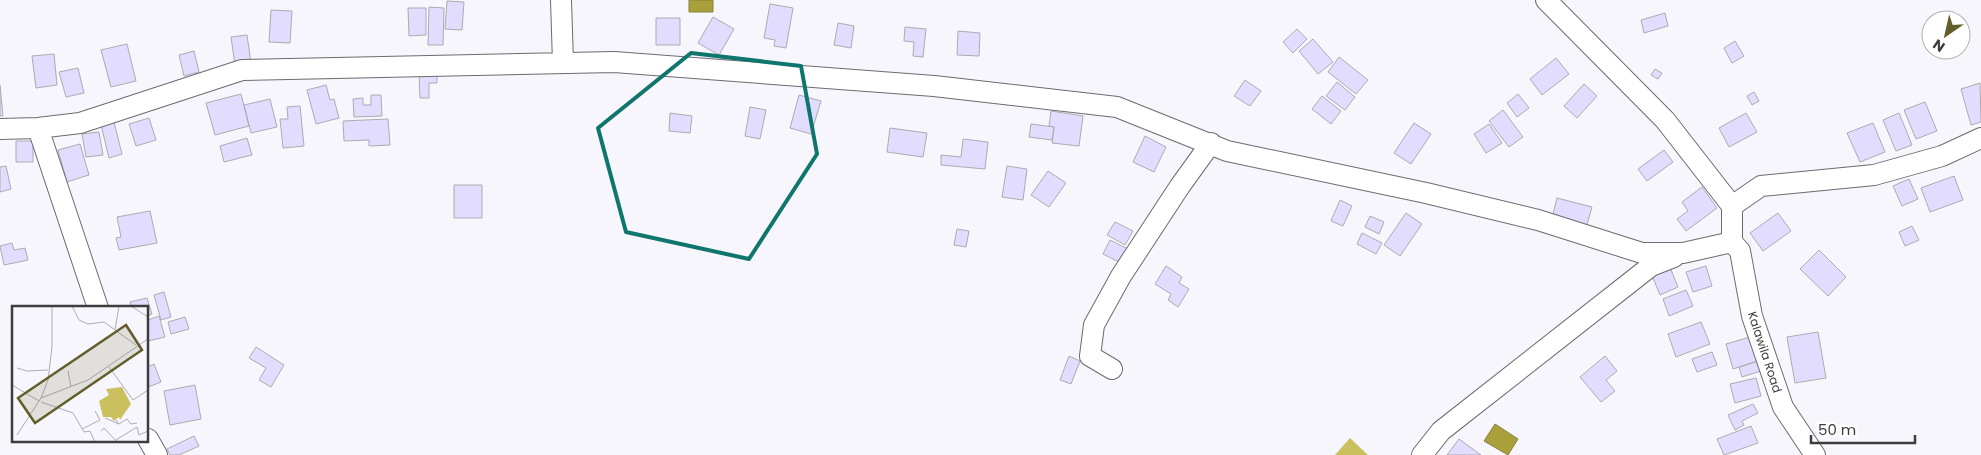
<svg xmlns="http://www.w3.org/2000/svg" width="1981" height="455" viewBox="0 0 1981 455" font-family="Poppins,sans-serif">
<rect width="100%" height="100%" fill="#f7f6fc"/>
<!-- forest -->
<path fill="#cac05e" d="M1350 438 1368 455H1335Z"/>
<!-- water -->
<path fill="#a99f3b" stroke="#89813c" d="M689 0H713V12H689Z
M1495 424 1518 439 1508 455 1484 441Z"/>
<!-- building -->
<path fill="#e2dcff" stroke="#acabb0" d="M447 1 464 2 462 30 445 29Z
M770 4 793 8 786 48 774 46 775 40 764 38Z
M429 7 444 8 443 45H428Z
M408 8H426V35L409 36Z
M271 10 292 11 290 43 269 42Z
M1665 13 1668 26 1644 33 1641 20Z
M713 17 734 29 719 55 698 43Z
M656 18H680V45H656Z
M838 23 854 26 851 48 834 45Z
M905 27 926 29 923 57 913 56 914 42 904 41Z
M1297 29 1307 39 1293 53 1283 42Z
M958 31 980 33 979 56 957 55Z
M247 35 251 63 235 65 231 37Z
M1313 39 1333 62 1318 74 1299 51Z
M1735 41 1744 56 1732 63 1724 48Z
M127 44 136 81 111 87 101 50Z
M194 51 199 72 184 76 179 55Z
M54 54 57 85 36 88 32 56Z
M1339 57 1368 80 1356 94 1328 72Z
M1556 58 1569 74 1542 95 1530 79Z
M78 68 84 93 66 97 59 72Z
M1655 69 1662 73 1658 79 1651 75Z
M419 73H437V83H429V98H420Z
M1245 80 1261 91 1250 106 1234 96Z
M1337 82 1355 97 1345 110 1326 96Z
M1980 83 1981 122 1971 125 1961 89Z
M1584 84 1597 96 1577 118 1564 106Z
M0 85 3 116H0Z
M326 85 330 100 334 99 339 118 316 124 307 90Z
M1754 92 1759 101 1752 105 1747 96Z
M241 94 249 126 215 135 206 103Z
M1518 94 1529 108 1517 117 1507 103Z
M371 95H381L382 116 354 117 353 99 363 98V105H371Z
M799 95 821 101 811 134 790 128Z
M1322 96 1341 111 1331 124 1312 109Z
M270 99 277 127 251 133 244 105Z
M1925 102 1937 131 1916 139 1904 110Z
M300 106 304 146 283 148 280 119H288L287 107Z
M750 107 766 110 760 139 745 136Z
M1503 110 1523 137 1509 147 1489 121Z
M1051 111 1083 116 1079 146 1052 143 1054 127 1049 126Z
M670 113 692 116 690 133 669 131Z
M1746 113 1757 132 1729 147 1719 128Z
M1899 113 1912 145 1896 151 1883 120Z
M149 118 156 140 136 146 129 124Z
M388 119 390 145 369 146V140L344 141 343 121Z
M114 122 122 154 109 158 101 125Z
M1414 123 1431 134 1411 164 1394 153Z
M1873 123 1885 152 1860 162 1847 133Z
M1031 124 1054 127 1052 140 1029 137Z
M1489 124 1502 143 1486 153 1474 134Z
M890 128 927 133 923 157 887 152Z
M99 132 103 155 86 157 82 134Z
M1145 136 1166 147 1154 172 1133 162Z
M247 138 252 155 224 162 220 146Z
M963 139 988 142 985 169 941 165V155L961 157Z
M16 141H33V162H16Z
M80 144 89 175 67 182 58 150Z
M1664 150 1673 162 1647 181 1638 169Z
M6 166 11 189 0 192V167Z
M1007 166 1027 169 1023 200 1002 197Z
M1048 171 1066 183 1049 207 1031 195Z
M1954 176 1963 200 1930 212 1921 188Z
M1909 179 1918 199 1902 206 1893 186Z
M454 185H482V218H454Z
M1702 187 1717 208 1686 231 1677 219 1688 211 1682 202Z
M1557 198 1592 207 1586 228 1552 218Z
M1340 200 1352 206 1343 226 1331 221Z
M150 211 157 243 119 250 116 238 121 237 117 217Z
M1406 213 1422 224 1400 256 1384 245Z
M1778 213 1791 231 1763 251 1750 233Z
M1370 216 1384 222 1379 234 1365 227Z
M1115 222 1133 231 1125 245 1107 235Z
M1912 226 1919 240 1905 246 1899 232Z
M957 229 969 231 966 247 954 245Z
M1362 233 1382 243 1376 254 1357 244Z
M1110 240 1130 250 1123 264 1103 254Z
M12 243 14 250 25 248 28 260 4 265 0 246Z
M1819 250 1846 277 1828 296 1800 269Z
M1669 265 1678 287 1660 295 1651 273Z
M1166 266 1182 277 1179 283 1189 289 1178 307 1168 300 1171 294 1155 284Z
M1706 266 1712 286 1693 292 1686 272Z
M1686 290 1693 306 1669 316 1663 299Z
M164 292 171 317 161 320 154 295Z
M147 298 152 314 148 315V308H132L130 302Z
M159 316 165 337 148 341V320Z
M185 317 189 329 171 334 168 322Z
M1701 322 1710 344 1676 357 1668 334Z
M1818 332 1826 378 1795 383 1787 337Z
M1750 337 1758 361 1733 369 1726 344Z
M256 347 284 365 271 387 259 380 266 368 249 358Z
M1712 352 1717 365 1697 372 1692 359Z
M1069 356 1080 361 1071 384 1060 380Z
M1605 356 1617 371 1606 380 1615 391 1601 402 1580 377Z
M1758 361 1761 371 1742 377 1739 367Z
M154 364 161 382 148 387V367Z
M1756 378 1761 396 1735 403 1730 384Z
M195 385 201 419 170 425 164 391Z
M1753 404 1758 413 1742 421 1744 425 1735 430 1728 415Z
M1751 426 1758 443 1724 455 1717 439Z
M194 436 199 446 179 455H170L167 449Z
M1459 439 1481 455H1447Z"/>
<g fill="none" stroke-linecap="round" stroke-linejoin="round">
<defs>
<path id="minor" d="M561 0 563 63
M1546 0 1665 120 1732 206
M38 128 98 308
M0 129 38 128 80 123 242 70 614 62 934 86 1117 107 1227 151 1426 193 1538 220 1642 253H1683L1732 242V206L1761 186 1874 175 1942 156 1981 138
M1732 242 1740 251 1752 316 1783 407 1815 455
M1112 369 1090 356 1094 325 1121 276 1180 186 1211 143
M148 439 157 455
M1422 455 1441 431 1651 266 1674 257"/>
</defs>
<!-- minor casing -->
<use href="#minor" stroke="#6b6b70" stroke-width="22"/>
<!-- minor -->
<use href="#minor" stroke="#fff" stroke-width="20"/>
</g>
<!-- marked area -->
<path fill="none" stroke="#0f766e" stroke-width="4" stroke-linejoin="round" d="M691 53 801 66 817 154 749 259 626 232 598 128Z"/>
<g text-anchor="middle" dominant-baseline="central" stroke-width="4" stroke-linejoin="round" paint-order="stroke">
<!-- street labels -->
<g font-size="12" fill="#3d3c3f" stroke="#fff">
<text transform="translate(1765 352) rotate(72)">Kalawila Road</text>
</g>
</g>
<!-- overview -->
<g transform="translate(12 306)">
<rect width="136" height="136" fill="#f7f6fc"/>
<path d="M110 81 119 98 108 114 107 111 102 115 99 111H91L87 95 97 89 94 83Z" fill="#cac05e"/>
<path fill="none" stroke="#adacb0" stroke-width="1" d="M60 0 67 14 76 18 92 16 124 39M119 0 136 11M103 24 107 0M97 61 121 94 136 84M5 62 15 65 36 64M56 65 59 81M0 79 27 95M29 92 36 74 40 41V0M29 96 61 107 72 126 78 125 83 136M93 112 107 118M104 114 107 118 115 113 119 118 125 117M125 121 127 129 136 125M70 123 88 114 83 105M89 125 92 122 105 136M5 129 29 92 76 74 136 33M104 134 125 121"/>
<path fill="#635e2b" fill-opacity="0.15" stroke="#635e2b" stroke-width="2.5" d="M114 19 130 44 23 117 6 92Z"/>
<rect width="136" height="136" fill="none" stroke="#3d3c3f" stroke-width="2.5"/>
</g>
<!-- north arrow -->
<g transform="translate(1946 35) rotate(214)"><circle r="24" fill="#ffffff" stroke="#b1b1b2"/>
<path d="M0-4L9 19L0 12L-9 19Z" fill="#635e2b"/>
<text y="-8" font-size="14" font-weight="bold" text-anchor="middle" fill="#3d3c3f">N</text>
</g>
<!-- scale -->
<path d="M1811 435v8h104v-8" fill="none" stroke="#3d3c3f" stroke-width="2.5"/>
<text x="1818" y="435" font-size="15" fill="#3d3c3f" stroke="#ffffff" stroke-width="4" paint-order="stroke">50 m</text>
</svg>
